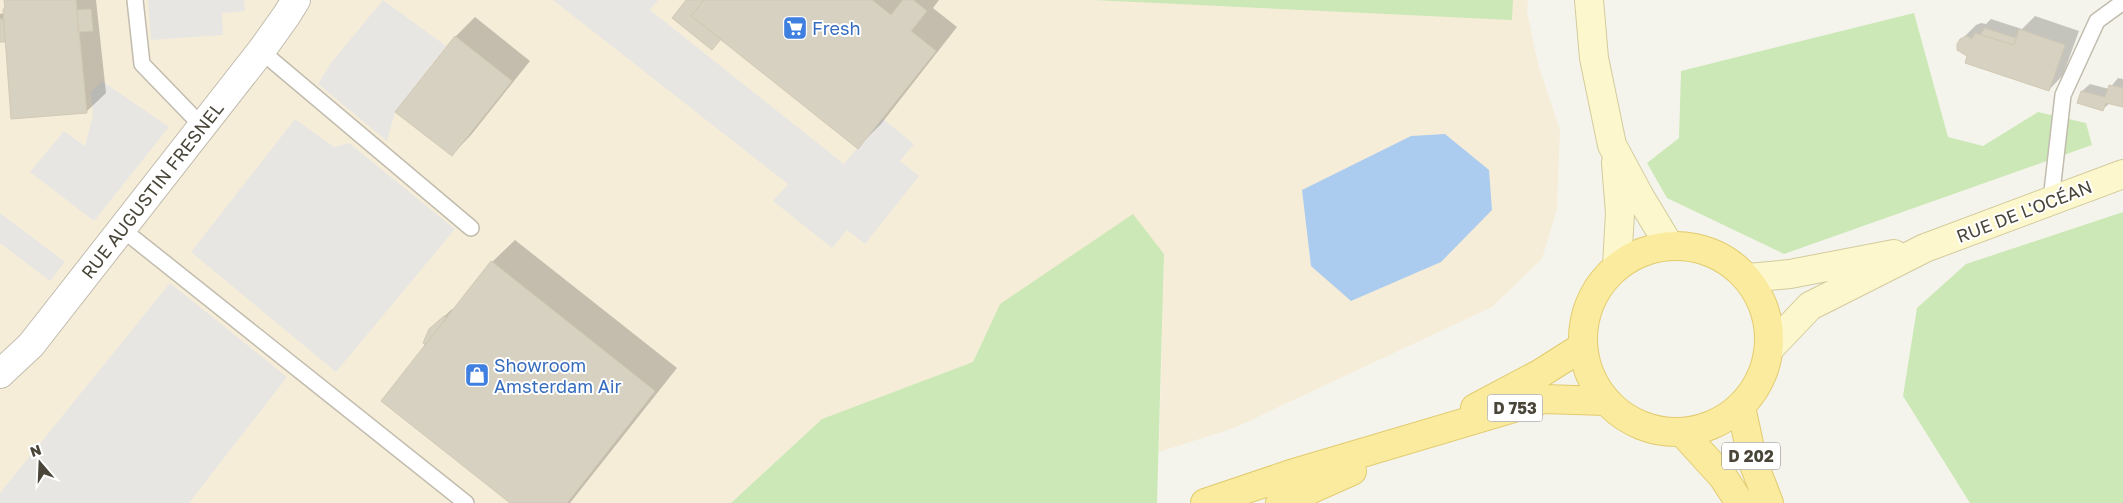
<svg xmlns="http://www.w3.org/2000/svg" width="2123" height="503" viewBox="0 0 2123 503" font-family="'Golos Text',sans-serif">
<rect width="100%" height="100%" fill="#f5f4ec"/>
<!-- commercial -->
<path fill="#f6edd9" d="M0 0H1528L1527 11 1538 64 1560 130 1557 209 1542 259 1492 307 1234 428 1159 452 1164 254 1000 304 973 362 822 419 731 503H0Z"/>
<!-- green -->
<path fill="#cce8b6" d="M1093 0H1513L1512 20Z
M1914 13 1948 137 1983 146 2038 112 2086 123 2092 145 1784 254 1667 198 1647 163 1679 138 1681 71Z
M2123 212V503H1970L1903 396 1917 308 1966 264Z
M1133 214 1164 254 1157 503H731L822 419 973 362 1000 304Z"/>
<!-- parking -->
<path fill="#e7e6e3" d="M148 0H244L245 11 222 13 223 35 151 40Z
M383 0 446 46 395 112 387 141 318 84 331 63Z
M553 0H658L650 10 844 164 882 118 914 144 900 161 919 176 865 244 847 230 832 248 773 201 788 184Z
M102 81 169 127 94 221 30 172 64 131 85 146 93 116 91 92Z
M295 119 334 147 349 143 455 229 336 372 191 252Z
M0 213 65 262 50 281 0 243Z
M170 283 287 377 189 503H0V493Z"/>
<!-- water -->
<path fill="#abccef" d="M1445 134 1489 170 1492 210 1441 262 1351 301 1311 266 1302 190 1411 136Z"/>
<!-- shadow -->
<path fill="#0003" d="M5 0H96L106 93 86 112 6 39 0 41V14L4 13Z
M688 0H939L933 8 957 27 881 124 858 147Z
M2035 16 2079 31 2063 75 2049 90 1961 40 1976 25 1981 23 1986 24 1991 19 2022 29Z
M475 17 530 61 471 135 452 155 455 37Z
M2118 78 2123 79V105L2110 103 2103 109 2082 91 2090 84 2109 89Z
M515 240 677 368 570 503H512L427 344 430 330 452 309 454 311 492 262Z"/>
<!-- building -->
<path fill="#d7d1c1" stroke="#d2c9b5" d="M4 0H76L87 113 11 119 3 9H5Z
M686 0H704L691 16 721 39 712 50 672 18Z
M704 0H872L891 15 903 0H913L927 11 911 31 936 51 858 149 691 16Z
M91 9 93 31 78 32 77 10Z
M0 19H3L5 42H0Z
M1984 28 2016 38 2014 45 1981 35Z
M2019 29 2065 45 2049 91 1965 63 1967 56 1957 50V44L1960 39 1966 36 1972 39 1975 33 2014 45Z
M455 36 512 81 452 156 395 112Z
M2109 85 2123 88V107L2106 103 2103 111 2077 103 2081 91 2105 97Z
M491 261 655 391 567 503H510L381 401Z
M444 316 447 318 425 345 423 343 429 329Z"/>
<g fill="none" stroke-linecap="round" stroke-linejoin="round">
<defs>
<path id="service" d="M135 0 142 64 202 126
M261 51 471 228
M2051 200 2063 95 2097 21 2123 2
M122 229 466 503"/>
<path id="minor" d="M0 374 31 345 261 51 286 16 296 0"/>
<path id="secondary" d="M1589 0 1594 58 1612 145 1640 197 1669 245
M1616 163 1620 213 1617 265
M1748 278 1790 274 1894 254
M1770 348 1810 306 1925 248 2123 174"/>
<path id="primary" d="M1583 339a93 93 0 1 1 186 0a93 93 0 1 1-186 0Z
M1741 407 1753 462 1769 503
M1475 408 1541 373 1582 347
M1683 433 1723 477 1740 503
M1205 503 1291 474 1544 399 1605 401
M1280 503 1352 471"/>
</defs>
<!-- service casing -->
<use href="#service" stroke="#c1bcae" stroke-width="18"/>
<!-- minor casing -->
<use href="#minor" stroke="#c1bcae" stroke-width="30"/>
<!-- secondary casing -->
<use href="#secondary" stroke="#d3cb9d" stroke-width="30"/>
<!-- primary casing -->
<use href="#primary" stroke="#e1cb6e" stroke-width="30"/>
<!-- service -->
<use href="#service" stroke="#fff" stroke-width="15"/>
<!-- minor -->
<use href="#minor" stroke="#fff" stroke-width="28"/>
<!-- secondary -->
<use href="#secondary" stroke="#fdf7ce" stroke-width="28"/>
<!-- primary -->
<use href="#primary" stroke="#fbeb9f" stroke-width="28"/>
</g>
<!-- icons -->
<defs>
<symbol id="supermarket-square" viewBox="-11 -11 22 22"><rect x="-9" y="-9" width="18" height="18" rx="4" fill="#3f7fe0" stroke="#fff"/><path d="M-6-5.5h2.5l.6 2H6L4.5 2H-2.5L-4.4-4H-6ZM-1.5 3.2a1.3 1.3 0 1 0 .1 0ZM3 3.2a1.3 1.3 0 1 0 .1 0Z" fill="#fff"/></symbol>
<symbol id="shop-square" viewBox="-11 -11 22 22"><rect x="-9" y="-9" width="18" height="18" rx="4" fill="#3f7fe0" stroke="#fff"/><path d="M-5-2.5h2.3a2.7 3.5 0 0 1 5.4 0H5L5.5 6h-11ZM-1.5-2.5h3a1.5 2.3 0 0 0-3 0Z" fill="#fff"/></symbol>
</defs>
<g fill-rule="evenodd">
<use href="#supermarket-square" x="781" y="14" width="28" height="28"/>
<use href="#shop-square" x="463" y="361" width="28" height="28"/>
</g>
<g text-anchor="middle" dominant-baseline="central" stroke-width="4" stroke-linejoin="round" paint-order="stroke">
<!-- shield labels -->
<g fill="#fff" stroke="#807d74" stroke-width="1">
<rect x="1487.5" y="394.5" width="55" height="27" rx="4"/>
<rect x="1722" y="442.5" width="58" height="27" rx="4"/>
</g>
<g font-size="16" font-weight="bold" fill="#4a4539">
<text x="1515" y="408">D 753</text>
<text x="1751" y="456">D 202</text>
</g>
<!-- shop labels -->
<g font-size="18" fill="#366cbe" stroke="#fff" text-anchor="start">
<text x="812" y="28">Fresh</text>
<text x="494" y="365">Showroom<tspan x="494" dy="21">Amsterdam Air</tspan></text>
</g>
<!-- street labels -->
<g font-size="18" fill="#4a4539" stroke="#fff">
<text transform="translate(152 190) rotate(-52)">RUE AUGUSTIN FRESNEL</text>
<text transform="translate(2024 211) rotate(-21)">RUE DE L'OCÉAN</text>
</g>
</g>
<!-- north arrow -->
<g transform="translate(40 463) rotate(341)" stroke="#ffffff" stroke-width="4" paint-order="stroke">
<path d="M0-4L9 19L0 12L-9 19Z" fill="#4a4539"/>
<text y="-8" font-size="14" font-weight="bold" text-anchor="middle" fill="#4a4539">N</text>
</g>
</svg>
